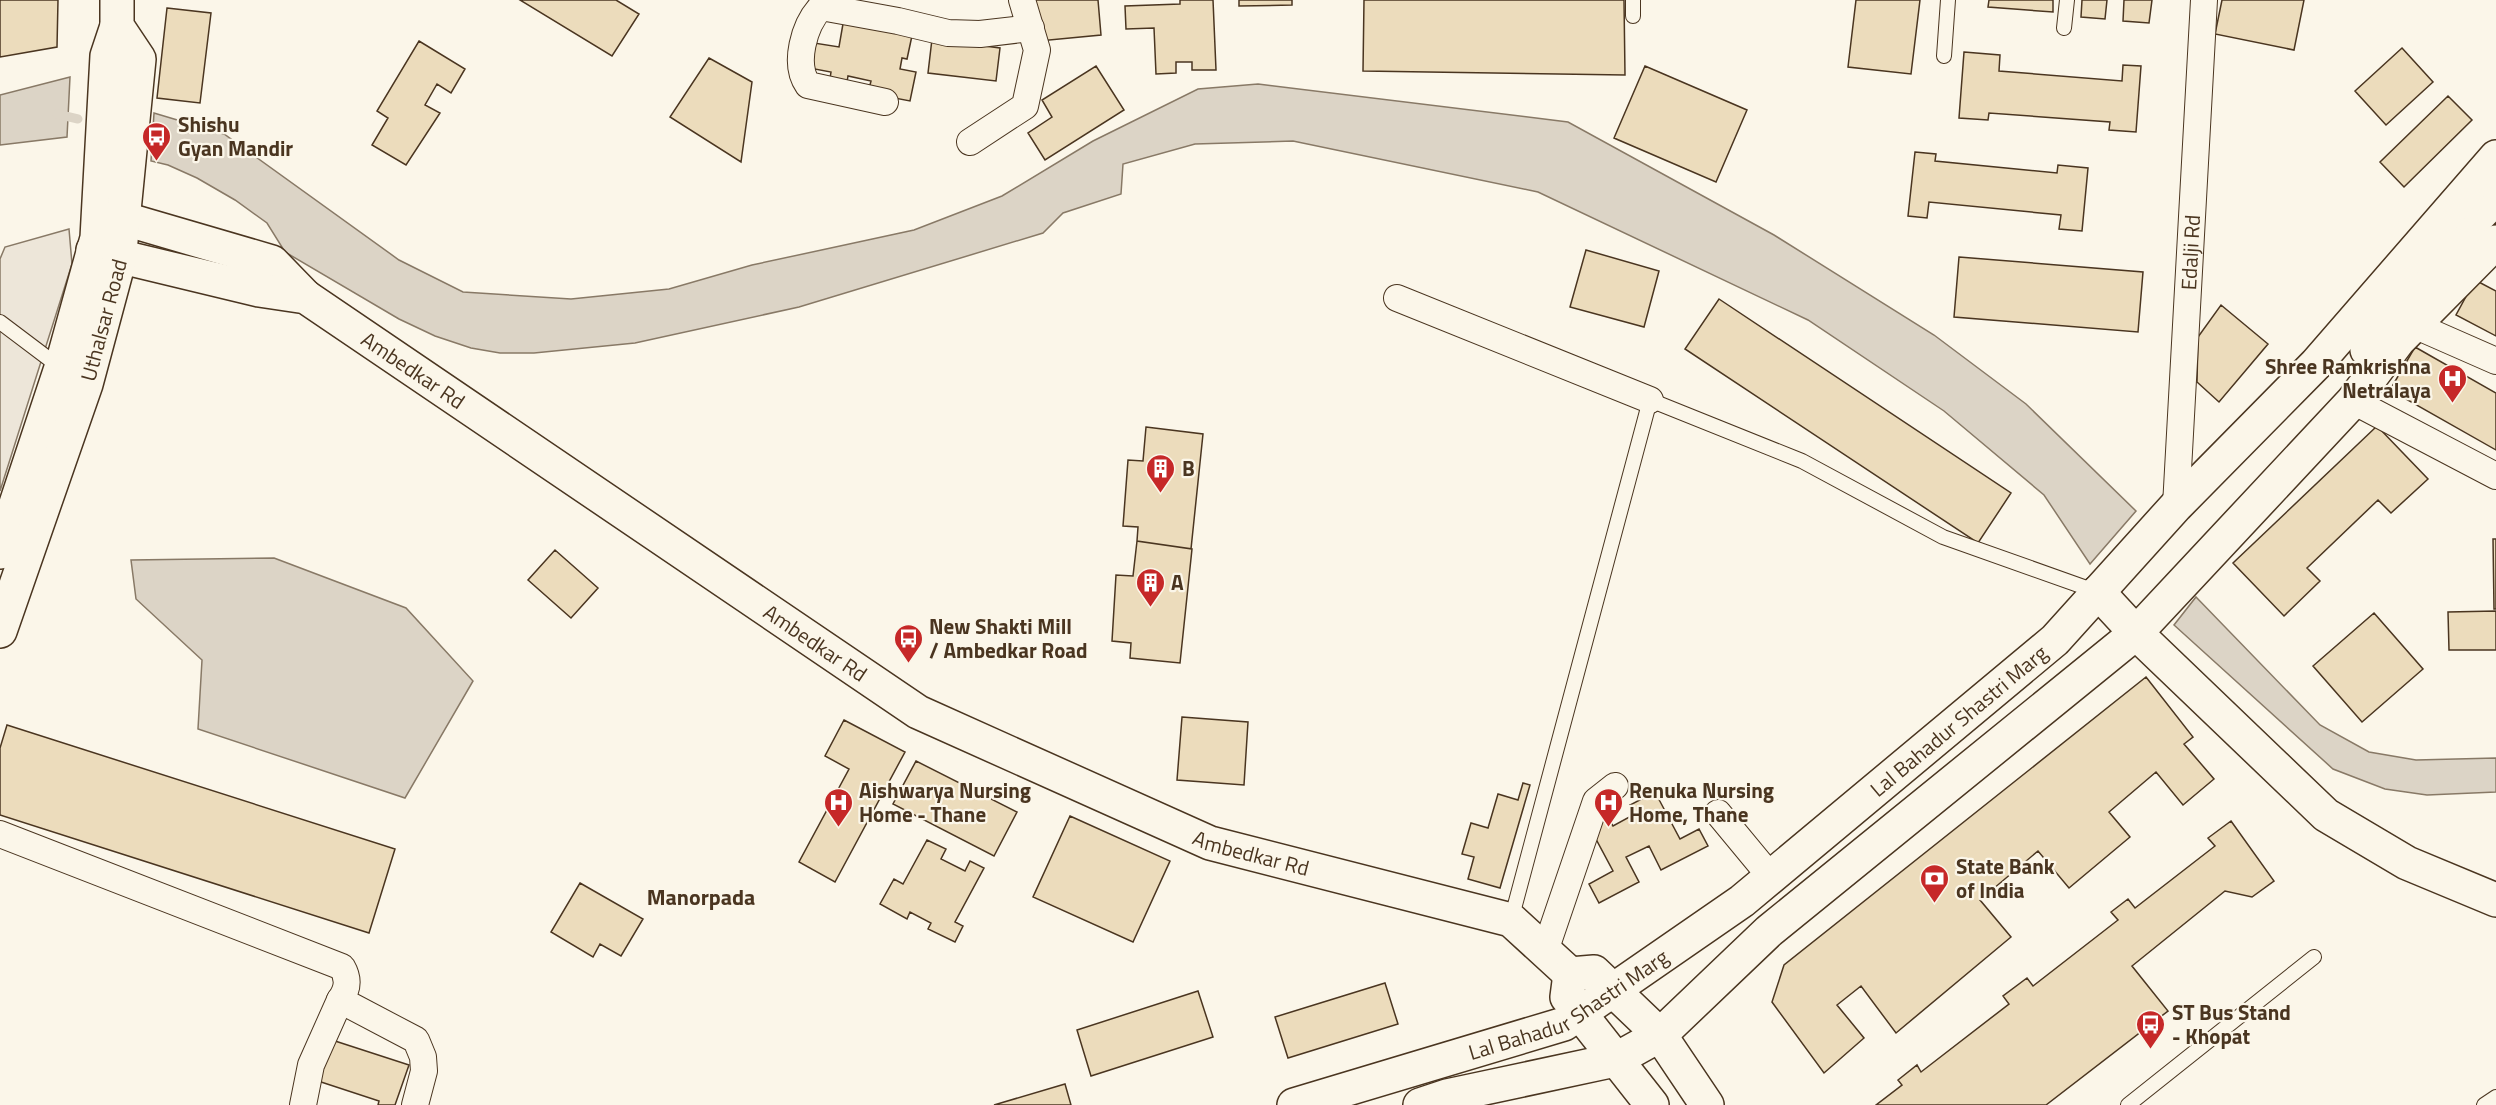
<svg xmlns="http://www.w3.org/2000/svg" width="2496" height="1105" viewBox="0 0 2496 1105" font-family="'Titillium Web',sans-serif">
<rect width="100%" height="100%" fill="#fbf6e9"/>
<!-- green -->
<path fill="#ede6d9" stroke="#887966" stroke-width="1.5" d="M69 229 72 264 0 491V259L5 247Z"/>
<!-- water -->
<path fill="#dcd4c6" stroke="#887966" stroke-width="1.5" d="M70 77 67 137 0 145V95Z
M1258 84 1568 122 1774 235 1934 335 2026 404 2136 511 2090 564 2044 495 1944 411 1808 320 1538 192 1293 141 1195 144 1123 164 1121 194 1063 213 1043 233 799 307 635 343 534 353H500L471 348 435 336 399 319 285 252 267 223 235 200 197 178 168 165 151 161 154 113 224 134 399 260 463 292 571 299 669 289 752 265 914 230 1002 196 1093 141 1198 89Z
M274 558 406 608 473 681 405 798 198 729 202 660 136 599 131 560Z
M2196 597 2320 725 2369 752 2416 760 2496 758V792L2427 795 2385 789 2333 769 2174 625Z"/>
<g fill="none" stroke-linecap="round" stroke-linejoin="round">
<!-- stream -->
<path stroke="#dcd4c6" stroke-width="9" d="M57 114 78 119"/>
</g>
<!-- building -->
<path fill="#ecdcbc" stroke="#4a3520" stroke-width="1.5" d="M0 0H58L57 47 0 57Z
M520 0H616L639 14 612 56Z
M1035 0H1098L1101 35 1039 41Z
M1180 0H1213L1216 70H1192V62H1176V73L1156 74 1154 28 1126 29 1125 6 1180 4Z
M1239 0H1292V5L1239 6Z
M1364 0H1624L1625 75 1363 71Z
M1856 0H1920L1911 74 1848 67Z
M1989 0H2053V12L1988 7Z
M2082 0H2107L2105 19 2081 17Z
M2124 0H2152L2149 23 2123 21Z
M2222 0H2304L2294 50 2215 34Z
M167 8 211 13 200 103 157 98Z
M844 18 913 31 907 59 902 58 900 69 916 72 910 101 868 93 871 81 848 76 846 88 829 85 831 72 804 67 808 42 839 47Z
M932 39 1000 48 996 81 928 73Z
M419 41 465 69 451 93 437 84 425 105 440 113 406 165 372 145 388 118 377 111Z
M2402 48 2433 82 2386 125 2355 91Z
M1964 52 2000 55 1999 71 2122 81 2123 65 2141 66 2136 132 2109 130 2110 122 1989 113 1988 120 1959 118Z
M709 58 752 82 741 162 670 117Z
M1096 66 1124 110 1045 160 1028 133 1052 117 1042 100Z
M1645 66 1747 110 1716 182 1614 138Z
M2448 96 2472 120 2404 187 2380 162Z
M1915 152 1936 154 1935 161 2057 173 2058 165 2088 168 2082 231 2059 229 2061 215 1929 202 1927 218 1908 216Z
M1586 250 1659 271 1644 327 1570 307Z
M1959 257 2143 272 2138 332 1954 317Z
M2475 280 2496 291V336L2456 315Z
M1719 299 2011 493 1978 543 1685 349Z
M2221 305 2268 344 2219 402 2197 382 2198 337Z
M2415 347 2496 393V450L2390 390Z
M2377 426 2428 479 2391 513 2378 500 2307 568 2320 581 2284 616 2233 563Z
M1146 427 1203 434 1191 549 1137 541 1138 527 1123 526 1128 460 1143 461Z
M2493 539H2496V609H2494Z
M1137 541 1192 549 1180 663 1130 658 1131 643 1112 641 1116 575 1133 576Z
M555 550 598 588 571 618 528 580Z
M2496 611V650H2449L2448 612Z
M2374 613 2423 669 2362 722 2313 666Z
M2146 677 2193 737 2184 744 2214 779 2183 805 2156 772 2109 812 2130 837 2069 888 2038 851 1980 900 2011 937 1896 1033 1861 986 1837 1005 1864 1038 1824 1073 1772 1002 1784 965Z
M1182 717 1248 722 1244 785 1177 780Z
M844 720 905 752 835 882 799 862 849 769 825 756Z
M7 725 395 849 369 933 0 815V748Z
M916 761 1017 812 994 856 893 804Z
M1523 783 1530 785 1500 888 1468 879 1474 857 1462 854 1471 823 1488 828 1498 794 1518 800Z
M1655 792 1680 839 1699 829 1708 846 1661 870 1649 846 1626 857 1639 882 1599 903 1589 884 1613 871 1589 826 1607 816 1613 826 1635 814 1630 805Z
M1070 816 1170 861 1133 942 1033 897Z
M2231 821 2274 881 2252 897 2225 891 2132 966 2168 1011 2046 1105H1876L1902 1085 1898 1080 1917 1065 1921 1072 2009 1004 2003 996 2027 978 2033 986 2118 920 2111 912 2128 899 2135 908 2215 846 2208 838Z
M927 840 946 849 941 859 965 871 970 861 984 868 955 922 963 926 955 942 928 929 931 923 910 912 907 919 880 904 894 879 903 884Z
M580 883 643 919 621 956 600 944 593 957 551 932Z
M1385 983 1398 1024 1288 1058 1275 1017Z
M1198 991 1213 1037 1091 1076 1077 1030Z
M332 1040 409 1065 395 1105H378L379 1101 318 1081Z
M1065 1084 1071 1105H994Z"/>
<g fill="none" stroke-linecap="round" stroke-linejoin="round">
<defs>
<path id="lane" d="M1633 0V16
M2064 28 2067 0
M1944 56 1948 0
M0 322 61 368
M1511 920 1650 400 1802 461 1943 537 2098 592
M2128 1105 2314 957
M2484 1105 2496 1097"/>
<g id="street">
<path d="M885 102 808 85C793 64 804 25 821 7L898 21 948 33 980 34 1031 28"/>
<path d="M970 142 1025 106 1037 50 1022 0"/>
<path d="M1397 298 1650 400"/>
<path d="M2414 325 2496 361"/>
<path d="M2353 401 2496 476"/>
<path id="s1" d="M2176 506 2204 0"/>
<path d="M1718 813 1771 877"/>
<path d="M0 834 342 967C349 979 348 989 340 1000L416 1040 423 1057 424 1071 415 1105"/>
<path d="M1545 951 1596 801 1615 786"/>
<path d="M303 1105 311 1065 340 1000"/>
</g>
<g id="secondary">
<path d="M101 212 272 262 306 297"/>
<path id="s2" d="M93 250 259 290 306 297 918 712 1210 843 1511 920 1570 974"/>
<path d="M0 552 61 368 97 238 107 56 117 26"/>
<path d="M2098 592 2136 633 2326 815 2407 863 2496 900"/>
<path id="s3" d="M0 631 86 384 119 261 139 59 117 26V0"/>
<path d="M1570 974 1594 972 1660 1035 1707 1105"/>
<path d="M1570 974 1567 997 1652 1105"/>
</g>
<g id="primary">
<path d="M2367 350 2369 344 2425 270 2496 198"/>
<path id="s4" d="M1294 1105 1564 1024 1742 901 2055 640 2176 506 2316 364 2496 157"/>
<path d="M1420 1105 1447 1096 1615 1060 1660 1035 1769 931 2136 633 2353 401 2398 341 2496 242"/>
</g>
</defs>
<!-- lane casing -->
<use href="#lane" stroke="#4a3520" stroke-width="16"/>
<!-- street casing -->
<use href="#street" stroke="#4a3520" stroke-width="28"/>
<!-- secondary casing -->
<use href="#secondary" stroke="#4a3520" stroke-width="36"/>
<!-- primary casing -->
<use href="#primary" stroke="#4a3520" stroke-width="36"/>
<!-- lane -->
<use href="#lane" stroke="#fbf6e9" stroke-width="14"/>
<!-- street -->
<use href="#street" stroke="#fbf6e9" stroke-width="26"/>
<!-- secondary -->
<use href="#secondary" stroke="#fbf6e9" stroke-width="33"/>
<!-- primary -->
<use href="#primary" stroke="#fbf6e9" stroke-width="33"/>
</g>
<!-- icons -->
<defs>
<symbol id="bus-pin" viewBox="-11 -11 22 30"><path d="M0 17L-7.5 6A9.5 9.5 0 1 1 7.5 6Z" fill="#c62828" stroke="#fbf6e9"/><path d="M-5-6H5V4H4V6H2V4H-2V6H-4V4H-5ZM-3.5-4V0h7V-4ZM-3.5 1.2v1.5H-2V1.2ZM2 1.2v1.5H3.5V1.2Z" fill="#fff"/></symbol>
<symbol id="hospital-pin" viewBox="-11 -11 22 30"><path d="M0 17L-7.5 6A9.5 9.5 0 1 1 7.5 6Z" fill="#c62828" stroke="#fbf6e9"/><path d="M-5-5h3v3.5h4V-5h3V5h-3V1.5h-4V5h-3Z" fill="#fff"/></symbol>
<symbol id="building-pin" viewBox="-11 -11 22 30"><path d="M0 17L-7.5 6A9.5 9.5 0 1 1 7.5 6Z" fill="#c62828" stroke="#fbf6e9"/><path d="M-4-6H4V6H1V3H-1V6H-4ZM-2.5-4.3h1.7v1.8h-1.7ZM.8-4.3h1.7v1.8H.8ZM-2.5-1h1.7V.8h-1.7ZM.8-1h1.7V.8H.8Z" fill="#fff"/></symbol>
<symbol id="bank-pin" viewBox="-11 -11 22 30"><path d="M0 17L-7.5 6A9.5 9.5 0 1 1 7.5 6Z" fill="#c62828" stroke="#fbf6e9"/><path d="M-6-4H6V4H-6ZM0-2.3a2.3 2.3 0 1 0 0 4.6a2.3 2.3 0 1 0 0-4.6Z" fill="#fff"/></symbol>
</defs>
<g fill-rule="evenodd">
<use href="#bus-pin" x="140" y="120" width="33" height="45"/>
<use href="#hospital-pin" x="2436" y="362" width="33" height="45"/>
<use href="#building-pin" x="1144" y="452" width="33" height="45"/>
<use href="#building-pin" x="1134" y="566" width="33" height="45"/>
<use href="#bus-pin" x="892" y="622" width="33" height="45"/>
<use href="#hospital-pin" x="822" y="786" width="33" height="45"/>
<use href="#hospital-pin" x="1592" y="786" width="33" height="45"/>
<use href="#bank-pin" x="1918" y="862" width="33" height="45"/>
<use href="#bus-pin" x="2134" y="1008" width="33" height="45"/>
</g>
<g text-anchor="middle" dominant-baseline="central" stroke-width="4.5" stroke-linejoin="round" paint-order="stroke">
<!-- poi labels -->
<g font-size="21" font-weight="bold" fill="#4a3520" stroke="#fbf6e9" text-anchor="start">
<text x="178" y="124">Shishu<tspan x="178" dy="24">Gyan Mandir</tspan></text>
<text x="2431" y="366" text-anchor="end">Shree Ramkrishna<tspan x="2431" dy="24">Netralaya</tspan></text>
<text x="1182" y="468">B</text>
<text x="1171" y="582">A</text>
<text x="929" y="626">New Shakti Mill<tspan x="929" dy="24">/ Ambedkar Road</tspan></text>
<text x="859" y="790">Aishwarya Nursing<tspan x="859" dy="24">Home - Thane</tspan></text>
<text x="1629" y="790">Renuka Nursing<tspan x="1629" dy="24">Home, Thane</tspan></text>
<text x="1956" y="866">State Bank<tspan x="1956" dy="24">of India</tspan></text>
<text x="2172" y="1012">ST Bus Stand<tspan x="2172" dy="24">- Khopat</tspan></text>
</g>
<!-- street labels -->
<g font-size="21" fill="#4a3520" stroke="#fbf6e9">
<text stroke="none"><textPath href="#s1" startOffset="254">Edalji Rd</textPath></text>
<text stroke="none"><textPath href="#s3" startOffset="328">Uthalsar Road</textPath></text>
<text stroke="none"><textPath href="#s2" startOffset="348">Ambedkar Rd</textPath></text>
<text stroke="none"><textPath href="#s2" startOffset="834">Ambedkar Rd</textPath></text>
<text stroke="none"><textPath href="#s4" startOffset="780">Lal Bahadur Shastri Marg</textPath></text>
<text stroke="none"><textPath href="#s2" startOffset="1320">Ambedkar Rd</textPath></text>
<text stroke="none"><textPath href="#s4" startOffset="294">Lal Bahadur Shastri Marg</textPath></text>
</g>
<!-- neighbourhood labels -->
<g font-size="22" font-weight="bold" fill="#4a3520" stroke="#fbf6e9">
<text x="701" y="897">Manorpada</text>
</g>
</g>
</svg>
